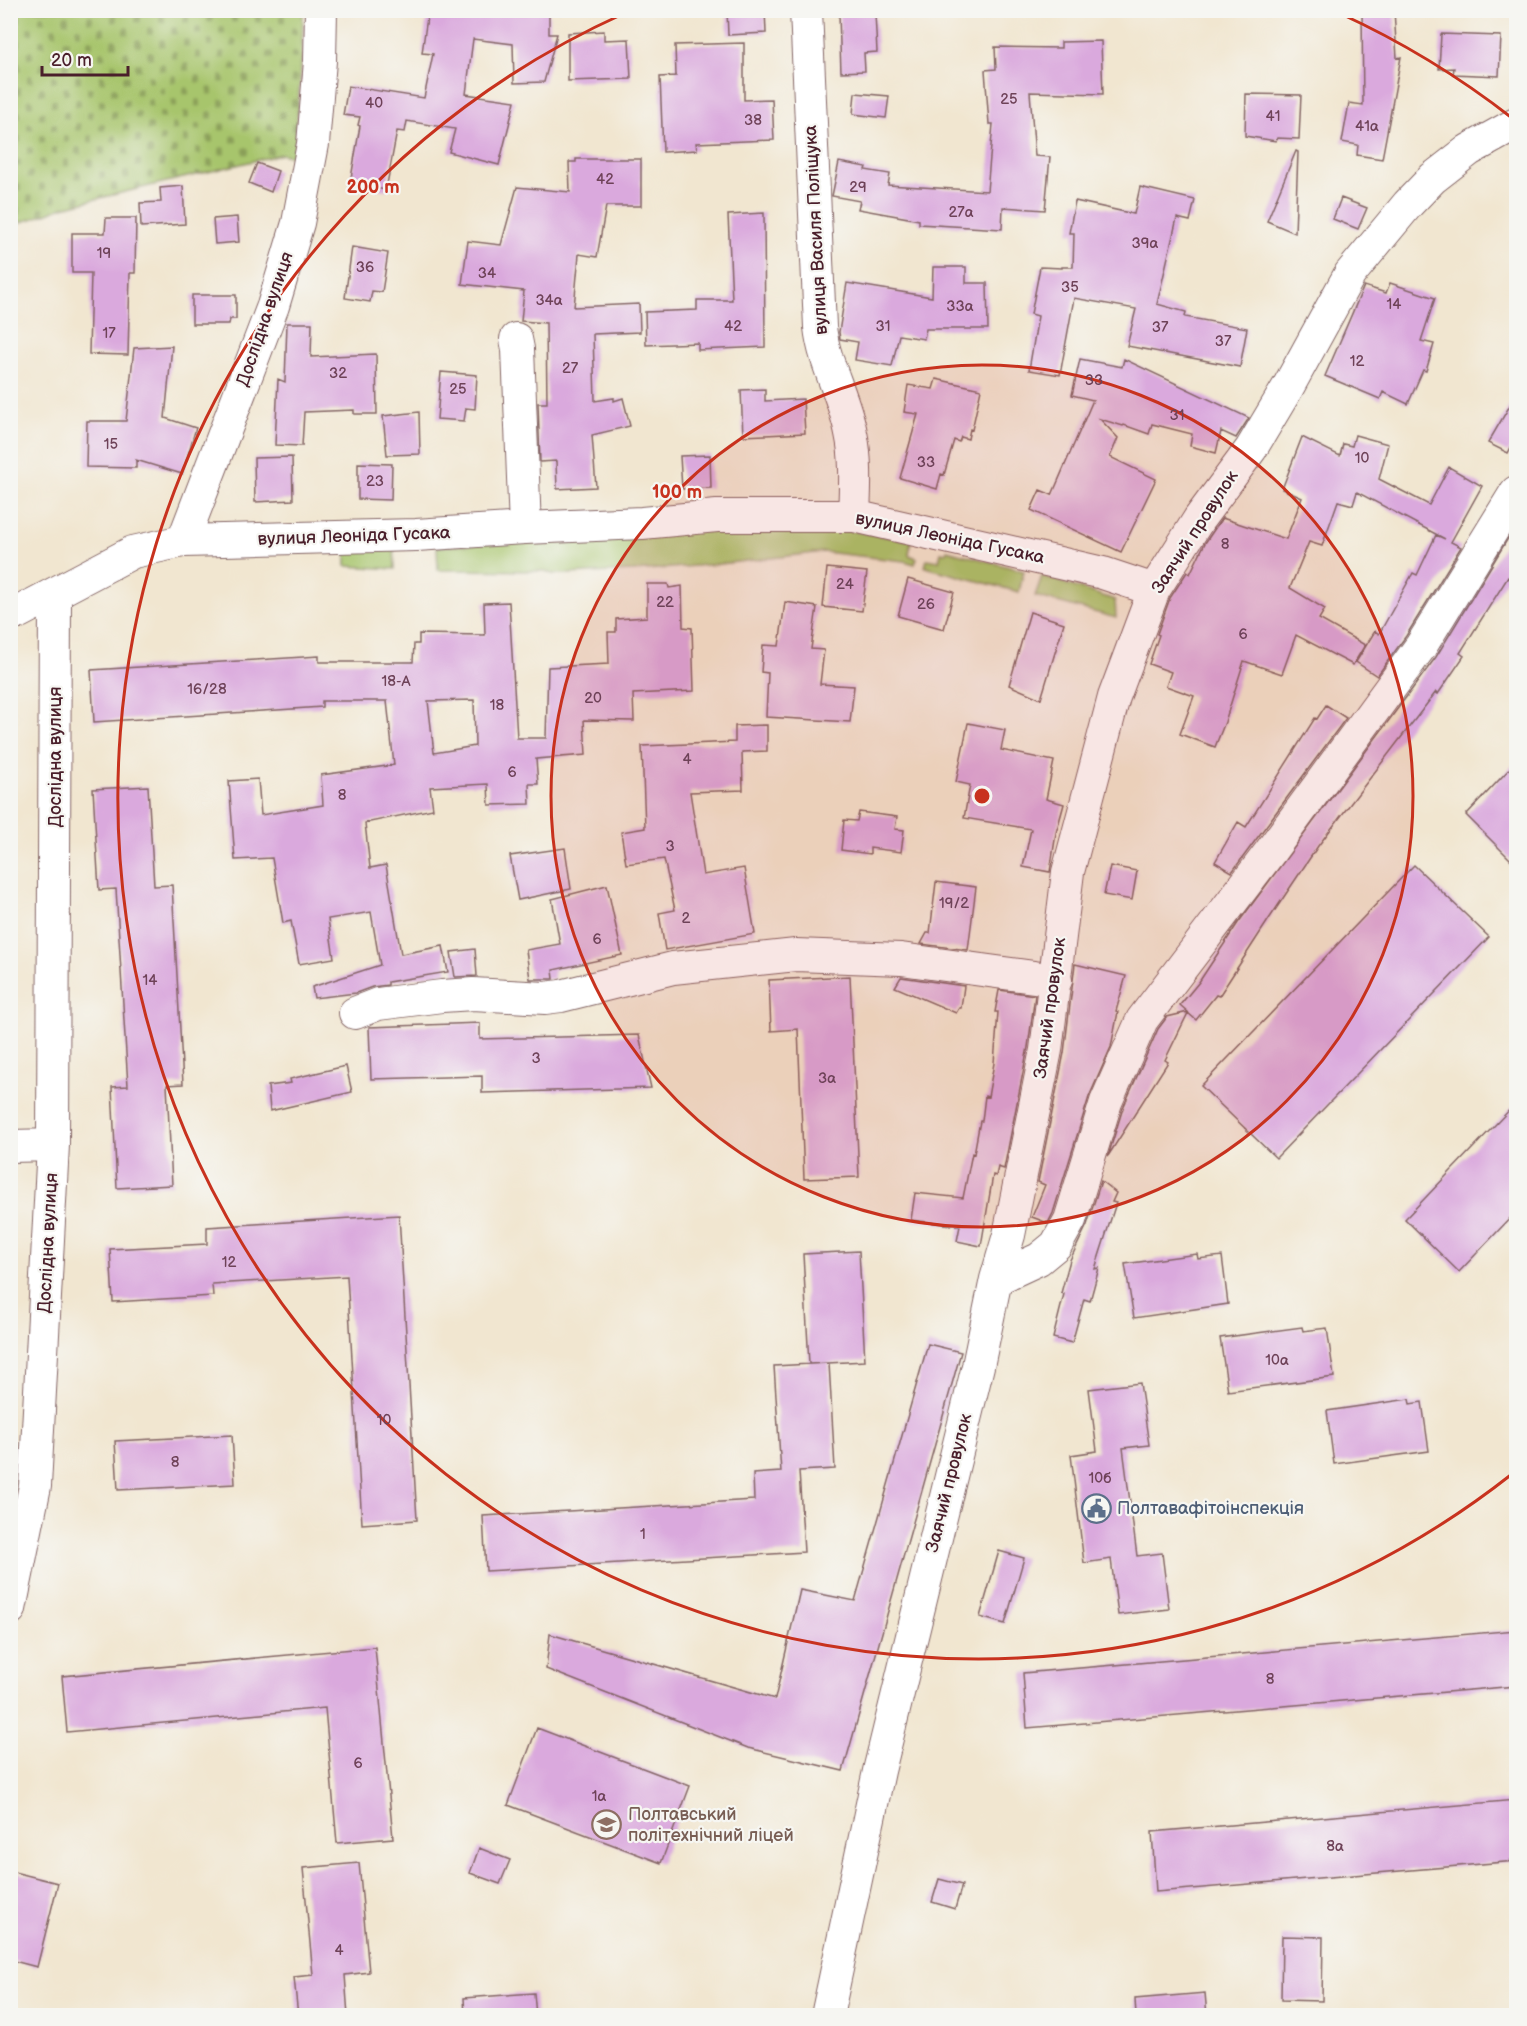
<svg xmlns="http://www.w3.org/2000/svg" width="1527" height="2026" viewBox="0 0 1527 2026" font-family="'Balsamiq Sans',sans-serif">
<defs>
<pattern id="cemetery-stones" width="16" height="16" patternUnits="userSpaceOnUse" patternTransform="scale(1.5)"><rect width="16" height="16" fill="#a7c56c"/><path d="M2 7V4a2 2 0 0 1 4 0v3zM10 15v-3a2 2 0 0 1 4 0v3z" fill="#8a9f59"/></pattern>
</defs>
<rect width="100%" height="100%" fill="#f6f6f2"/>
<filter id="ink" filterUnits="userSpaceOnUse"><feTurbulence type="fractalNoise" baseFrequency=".0167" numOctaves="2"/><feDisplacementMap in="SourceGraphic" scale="12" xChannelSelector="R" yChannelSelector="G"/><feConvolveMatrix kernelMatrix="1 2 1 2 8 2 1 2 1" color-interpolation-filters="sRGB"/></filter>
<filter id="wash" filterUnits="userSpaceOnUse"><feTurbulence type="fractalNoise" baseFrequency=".008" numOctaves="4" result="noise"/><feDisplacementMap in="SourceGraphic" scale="24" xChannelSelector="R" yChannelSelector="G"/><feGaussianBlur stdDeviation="1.35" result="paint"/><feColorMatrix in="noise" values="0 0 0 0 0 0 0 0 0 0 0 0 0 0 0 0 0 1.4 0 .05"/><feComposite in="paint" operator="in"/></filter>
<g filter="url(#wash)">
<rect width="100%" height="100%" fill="#f1e6d0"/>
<!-- grass -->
<path fill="#a7c56c" stroke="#78724c" stroke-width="1.5" d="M723 526 847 530 911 541 909 555 917 558 915 564 904 561 824 552 720 564 634 571 567 574H552L546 571 438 570 437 547Z
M394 547 395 569 346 566V548Z
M947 550 1024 571 1019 592 925 567 927 559 939 561 941 552 946 553Z
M1042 576 1115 600 1116 618 1035 596Z"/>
<!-- cemetery -->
<path fill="url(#cemetery-stones)" stroke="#78724c" stroke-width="1.5" d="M11 10 303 11 302 54 294 157 282 154 63 207 35 218 11 225Z"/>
<g id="blocks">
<!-- building -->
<path fill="#daa9dd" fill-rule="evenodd" d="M428 10 472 15 473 10H549V34H557L544 82 514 83 513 44 473 39 466 94 515 101 499 165 449 152 455 129 407 121 405 132 397 131 386 190 350 184 360 126 358 125 360 117 343 115 348 86 424 98 433 54 422 53Z
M727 10H765L766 33 728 35Z
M1362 10H1394L1397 58 1401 57 1382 159 1357 155 1358 145 1342 142 1349 103 1363 105Z
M875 13 877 52 864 53 865 71 841 72 839 15Z
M604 31V40L629 39 631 79 568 81V33Z
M1441 34 1501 36 1499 76 1453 74 1454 68 1439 69Z
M1101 41 1103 94 1030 92 1035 156 1050 157 1045 210 1003 207 1002 229 919 224V220L858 209 860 201 832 196 839 162 866 167 865 170 890 174 888 185 987 191 993 124H989L985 70 996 69 995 47 1061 48V42Z
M744 43V100L772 99 774 140 696 143 697 150 663 152 660 77 676 76 675 45Z
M855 93 889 96 886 118 853 114Z
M1246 94 1301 95 1299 139 1277 138 1276 141 1245 136Z
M1296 151 1298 152 1295 233 1267 221Z
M576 159H641V206H606L597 257 579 254 574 307 639 304 640 332 593 334 595 401 614 398V401L623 398 630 426 592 435 596 487 557 489 556 461 540 462 538 403H547L546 323 521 321 524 291 462 284 468 241 501 245 517 187 570 192 569 162H576Z
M257 163 278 171 271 192 249 183Z
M183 186 185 224 141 227 140 203 161 202 160 188Z
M1140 187 1195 200 1190 221 1177 218 1157 304 1186 312 1185 317 1247 328 1240 367 1127 346 1136 309 1074 298 1060 375 1029 370 1038 316 1031 314 1040 267 1062 268V267H1073L1074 233H1069L1075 201 1134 214Z
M1341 198 1367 208 1358 229 1333 219Z
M764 213 765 347 698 350V343L646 345 645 312 697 310V300H732L728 215Z
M237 217 239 242 215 244 213 219Z
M106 218H136L135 273H130L128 355 89 354 91 273H72V233H105Z
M352 247 388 253 382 292 372 291 370 302 345 298Z
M933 267H966V283H987L988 329H926L924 339 899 335 892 366 855 360 858 342 840 339 839 332 847 283 932 297Z
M1390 283 1435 298 1421 341 1434 344 1426 371 1423 370 1408 404 1383 392 1380 399 1325 376 1364 286 1386 293Z
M192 295H236V319H230L229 324H192Z
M287 323H312L311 357 376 354 377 414H354V410L304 412 302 446 275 445 278 379 285 382Z
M172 346 165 418 196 428 182 474 136 460V468L86 467 87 421H126L134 348Z
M1080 359 1122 367 1124 359 1249 418 1236 438 1221 431 1216 453 1190 446 1192 434 1152 424 1149 434 1124 425 1123 426 1100 419 1118 438 1110 457 1156 479 1121 552 1031 510 1040 490 1052 495 1093 400 1072 395Z
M441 372 477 375 475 409 466 408 464 421 437 419Z
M936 379 981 389 972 430 970 429 968 439 961 437 959 442 954 440 944 475 941 474 937 489 900 478 918 414 904 412 908 385 933 389Z
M765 389V401L803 399 805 433 743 436 741 390Z
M1516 395V438L1508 453 1488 443Z
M419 412 420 454 387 455 383 416Z
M1355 435 1388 444 1379 479 1429 505 1449 467 1482 486 1451 542 1461 547 1406 636 1377 676 1356 662 1375 631 1379 634 1413 573 1417 575 1436 535 1445 539 1357 492 1353 505 1338 501 1322 546 1309 542 1290 588 1325 609 1319 619 1365 645 1353 665 1296 635 1282 674 1244 661 1225 722 1215 747 1180 734 1194 696 1166 686 1171 672 1149 664 1159 635 1157 634 1170 598 1187 572 1190 574 1205 543 1222 518 1286 539 1302 498 1282 489 1302 437 1340 456 1343 444 1352 446Z
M710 455 711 488 682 489 680 456Z
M292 457 293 500 255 502 254 458Z
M358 463 392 464 391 500 358 499Z
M1516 525V582L1508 577 1460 653 1464 656 1438 694 1436 692 1318 846 1269 919 1219 996 1216 995 1196 1020 1188 1013 1165 1060 1168 1062 1108 1156 1123 1108 1158 1029 1167 1017 1188 1012 1180 1005 1199 982 1238 923 1436 657Z
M827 568 867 572 862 611 823 607Z
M908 579 954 592 944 629 898 616Z
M647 584H668L669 588 682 586 683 627 692 628 694 691 633 694 634 721 584 720 586 755 536 759 538 784H529L530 804 489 805 488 784 430 787 433 809 365 823 370 868 386 865 401 954 443 946 448 972 388 982V985L372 987 356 993 314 998 312 987 380 965 371 912 328 919 334 958 299 964 291 921 283 923 272 858 235 860 229 781 258 779 261 815 323 805 321 775 394 765 387 701H322V707L94 722 91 670 319 656V662H413L414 644H419V634L485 635 484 603 509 602 517 738H546L548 667 609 664 608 632H616V619L647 617ZM474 700 475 746 434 753 428 701Z
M785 602 817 607 811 649 824 650 820 684 854 686 850 722 766 717 768 673 761 672 763 645 779 646Z
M1030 612 1064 623 1041 699 1009 685Z
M1326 705 1346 718 1232 872 1215 862 1238 822 1246 827 1315 718 1317 719Z
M968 723 1005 730 1001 750 1054 761 1046 799 1064 804 1056 833 1050 872 1023 867 1031 829 964 818 970 785 956 782Z
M767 725V751L742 752 743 790 690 792 703 875 744 868 755 934 665 950 659 913 675 910 664 859 626 864 621 832 645 828 642 746 735 742V726Z
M1516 762V865L1466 815Z
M148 786 154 886 172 885 183 1084 167 1085 172 1185 117 1188 112 1087 128 1086 116 889 99 890 93 789Z
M859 812 897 817 895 829 904 830 901 852 870 848V854L841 850 844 820 857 821Z
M565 848 571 889 518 900 510 856Z
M1414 865 1489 937 1276 1158 1201 1086Z
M1110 866 1137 871 1132 900 1104 895Z
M936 882 976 887 968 950 921 944 927 933H930Z
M607 885 622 955 553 970 554 979H530L526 950 560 944 552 899Z
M475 949 477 976 455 977 451 952Z
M1075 964 1126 976 1116 1011 1118 1012 1111 1047 1089 1097 1053 1213 1048 1223 1032 1217 1045 1185 1038 1182 1064 1053Z
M850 976 859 1177 804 1179 798 1029 771 1031 769 980Z
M901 977 964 986 961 1008H959L956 1013 895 987Z
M999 990 1035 995 1028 1047 1004 1169 998 1167 996 1176 993 1175 981 1246 957 1241 960 1226 911 1220 915 1193 963 1198 972 1153 974 1154 980 1121H982L985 1096 988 1097 994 1063 998 1012H995Z
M480 1023V1039L639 1035 651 1088 482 1093V1076L371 1079 369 1027Z
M346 1066 352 1092 270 1111 268 1086 291 1083 290 1079Z
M1516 1103V1212L1459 1272 1405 1219Z
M1101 1181 1116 1193 1112 1202 1116 1203 1095 1269 1099 1268 1090 1301 1084 1299 1072 1343 1053 1338 1064 1294 1061 1293 1070 1260 1087 1225Z
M399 1215 417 1520 362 1524 347 1276 212 1284 213 1296 113 1302 110 1249 207 1244V1227Z
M859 1251 865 1361 809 1364 803 1254Z
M1197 1254 1198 1259 1222 1256 1228 1304 1134 1318 1125 1264Z
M1302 1327 1303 1331 1327 1328 1334 1377 1228 1391 1220 1338Z
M928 1344 961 1352 843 1771 748 1748 546 1669 550 1634 775 1699 800 1590 855 1601Z
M829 1363 835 1469 799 1471 804 1552 486 1571 483 1516 754 1500 753 1474 781 1472 774 1366Z
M1140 1383 1149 1445 1123 1448 1137 1556 1162 1553 1169 1609 1118 1615 1111 1559 1084 1563 1071 1455 1097 1451 1089 1389Z
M1409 1399 1410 1404 1422 1402 1429 1451 1334 1464 1327 1411Z
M232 1435 235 1484 118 1490 115 1441Z
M999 1551 1024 1558 1005 1624 980 1617Z
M1516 1630V1686L1027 1728 1023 1673Z
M375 1647 393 1838 337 1843 325 1708 67 1732 62 1676Z
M537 1728 690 1786 661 1863 508 1805Z
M1516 1800V1861L1156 1892 1152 1832Z
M479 1848 510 1860 500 1884 470 1873Z
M359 1863 369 1972 345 1975 348 2016H298L294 1977 313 1975 303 1868Z
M10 1871 58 1883 37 1967 10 1960Z
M939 1879 962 1885 955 1909 932 1902Z
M1282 1936 1323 1937 1322 2001 1281 2000Z
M534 1993 536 2016H465L464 1998Z
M1205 1993 1207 2016H1136L1135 1999Z"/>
</g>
</g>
<g filter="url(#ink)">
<use href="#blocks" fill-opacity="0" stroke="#846565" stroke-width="1.5"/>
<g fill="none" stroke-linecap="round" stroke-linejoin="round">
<defs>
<path id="minor" d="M806 10 820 327C824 364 844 396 851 433 857 460 855 489 854 516
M516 339 518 349 525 528
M183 541 416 535 525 528 642 523 717 516H854L1103 573 1154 590
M10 613 19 612 133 552 183 541 273 306 298 223 313 144 320 61 321 10
M355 1013 378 1004 442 996 473 994 545 998 561 996 673 968 796 955 901 959 1056 980
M10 1146 53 1145
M996 1279 1039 1259 1056 1245 1070 1220 1106 1102 1142 1020 1270 852 1421 646 1516 492
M10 1609 35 1486 53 1145 55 593
M827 2016 879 1771 978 1366 996 1279 1009 1235 1046 1050 1068 872 1114 697 1154 590 1199 519 1251 449 1288 387 1350 274 1408 204 1433 178 1469 150 1516 124"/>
</defs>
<!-- minor casing -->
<use href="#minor" stroke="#846565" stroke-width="34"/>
<!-- minor -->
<use href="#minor" stroke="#fff" stroke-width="32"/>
</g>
</g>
<!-- distance rings -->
<circle cx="982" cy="796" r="431" fill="#c8321e" fill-opacity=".12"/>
<g fill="none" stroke="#c8321e" stroke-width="3">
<circle cx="982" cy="796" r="431"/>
<path d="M1512 1474A861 861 0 1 1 625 13M1339 13A861 861 0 0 1 1512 118"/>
</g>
<!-- icons -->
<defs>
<symbol id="civic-ring" viewBox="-11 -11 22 22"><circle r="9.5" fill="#f6f6f2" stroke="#5c6f8a" stroke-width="1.5"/><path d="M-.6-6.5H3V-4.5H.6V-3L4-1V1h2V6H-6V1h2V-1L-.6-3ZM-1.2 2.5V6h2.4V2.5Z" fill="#5c6f8a"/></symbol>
<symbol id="university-ring" viewBox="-11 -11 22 22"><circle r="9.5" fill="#f6f6f2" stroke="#8d6e63" stroke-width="1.5"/><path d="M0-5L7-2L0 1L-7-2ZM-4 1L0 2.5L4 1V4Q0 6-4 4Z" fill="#8d6e63"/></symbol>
</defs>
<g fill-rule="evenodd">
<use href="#civic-ring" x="1080" y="1492" width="33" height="33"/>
<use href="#university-ring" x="590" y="1808" width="33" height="33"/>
</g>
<g text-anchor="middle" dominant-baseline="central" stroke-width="4.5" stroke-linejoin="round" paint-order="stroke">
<!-- number labels -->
<g font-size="15" fill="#6e4258">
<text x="1009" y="99">25</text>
<text x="374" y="103">40</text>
<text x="1273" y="116">41</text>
<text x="753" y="120">38</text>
<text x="1367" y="126">41а</text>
<text x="605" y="179">42</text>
<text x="858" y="187">29</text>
<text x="961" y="212">27а</text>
<text x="1145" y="243">39а</text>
<text x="104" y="253">19</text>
<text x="365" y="267">36</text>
<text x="487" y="273">34</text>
<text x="1070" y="287">35</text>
<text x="549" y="300">34а</text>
<text x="1394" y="304">14</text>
<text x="960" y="306">33а</text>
<text x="733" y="326">42</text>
<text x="883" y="326">31</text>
<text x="1160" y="327">37</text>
<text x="109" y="333">17</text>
<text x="1223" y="341">37</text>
<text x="1357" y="361">12</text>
<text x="570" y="368">27</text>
<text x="338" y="373">32</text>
<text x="1094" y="380">33</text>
<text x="458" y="389">25</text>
<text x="1177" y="415">31</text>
<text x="111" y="444">15</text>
<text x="1362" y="458">10</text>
<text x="926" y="462">33</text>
<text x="375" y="481">23</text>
<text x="1225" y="544">8</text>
<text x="845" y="584">24</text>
<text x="665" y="602">22</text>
<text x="926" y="604">26</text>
<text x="1243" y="634">6</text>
<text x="396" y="681">18-А</text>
<text x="207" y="689">16/28</text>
<text x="593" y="698">20</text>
<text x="497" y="705">18</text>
<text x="687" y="759">4</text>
<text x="512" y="772">6</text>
<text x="342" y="795">8</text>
<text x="670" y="846">3</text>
<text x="954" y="903">19/2</text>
<text x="686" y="918">2</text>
<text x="597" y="939">6</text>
<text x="150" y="980">14</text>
<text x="536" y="1058">3</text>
<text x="827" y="1078">3а</text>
<text x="229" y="1262">12</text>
<text x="1277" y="1360">10а</text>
<text x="384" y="1420">10</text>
<text x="175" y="1462">8</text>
<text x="1100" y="1478">10б</text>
<text x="643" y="1534">1</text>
<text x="1270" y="1679">8</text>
<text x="358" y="1763">6</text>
<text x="599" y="1796">1а</text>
<text x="1335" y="1846">8а</text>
<text x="339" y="1950">4</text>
</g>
<!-- street labels -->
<g font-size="18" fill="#4a1f2b" stroke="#f6f6f2">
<text transform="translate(816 230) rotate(-93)">вулиця Василя Поліщука</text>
<text transform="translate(265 319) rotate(-71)">Дослідна вулиця</text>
<text transform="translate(1195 532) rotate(-57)">Заячий провулок</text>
<text transform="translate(354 536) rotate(-2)">вулиця Леоніда Гусака</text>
<text transform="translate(950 538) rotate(12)">вулиця Леоніда Гусака</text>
<text transform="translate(55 757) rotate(-90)">Дослідна вулиця</text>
<text transform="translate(1050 1008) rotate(-82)">Заячий провулок</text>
<text transform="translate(48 1243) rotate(-87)">Дослідна вулиця</text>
<text transform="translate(949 1483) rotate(-76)">Заячий провулок</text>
</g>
<!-- service labels -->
<g font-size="18" fill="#4e5e75" stroke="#f6f6f2" text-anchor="start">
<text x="1117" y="1508">Полтавафітоінспекція</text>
</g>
<!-- education labels -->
<g font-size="18" fill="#785e54" stroke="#f6f6f2" text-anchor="start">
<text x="628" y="1814">Полтавський<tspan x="628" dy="21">політехнічний ліцей</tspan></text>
</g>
</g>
<circle cx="982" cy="796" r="9" fill="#c8321e" stroke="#f6f6f2" stroke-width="3"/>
<g font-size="18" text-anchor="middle" font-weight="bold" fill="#c8321e" stroke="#f6f6f2" stroke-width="4.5" stroke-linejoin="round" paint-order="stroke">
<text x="373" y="193">200 m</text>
<text x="677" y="498">100 m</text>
</g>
<!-- margin -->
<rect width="1527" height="2026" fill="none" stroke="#f6f6f2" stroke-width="36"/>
<!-- scale -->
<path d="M42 66v9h86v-9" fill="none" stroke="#4a1f2b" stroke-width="3"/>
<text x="51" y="66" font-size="18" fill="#4a1f2b" stroke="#f6f6f2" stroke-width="4.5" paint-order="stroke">20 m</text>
</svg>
